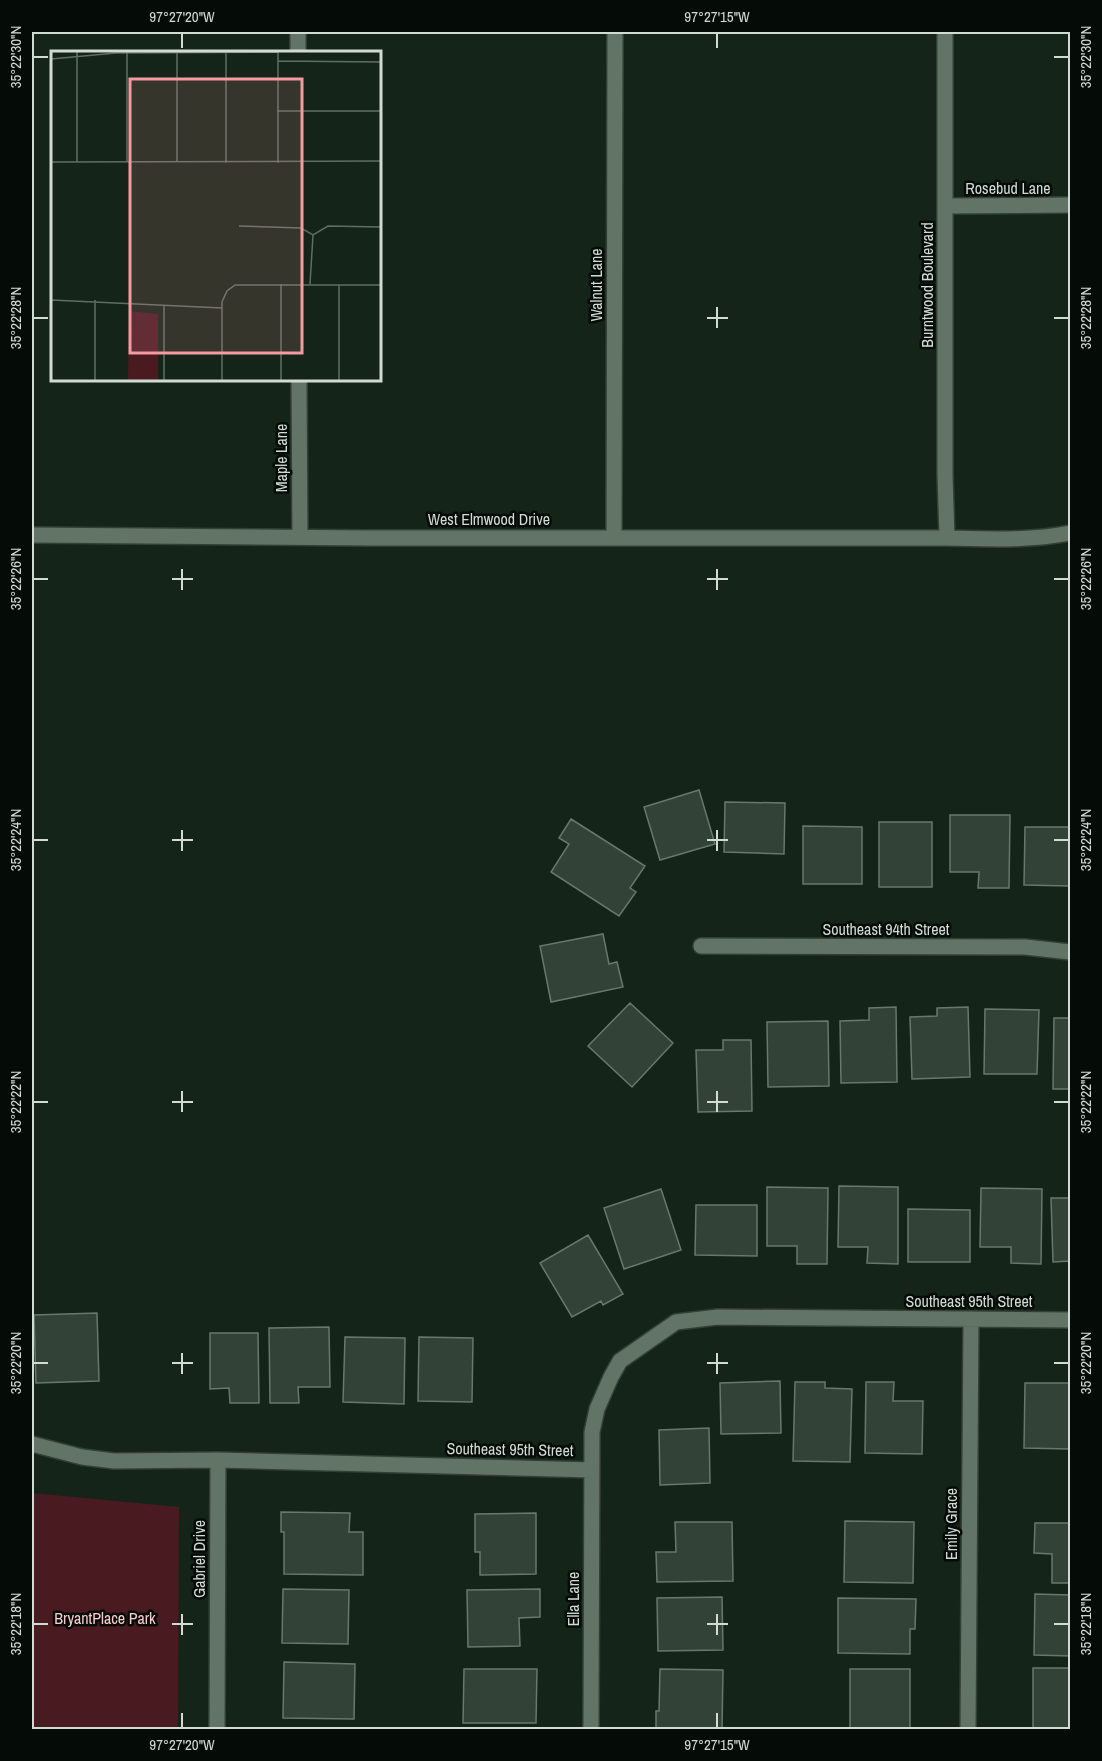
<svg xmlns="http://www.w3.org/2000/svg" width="1102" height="1761" viewBox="0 0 1102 1761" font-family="'Archivo Narrow',sans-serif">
<rect width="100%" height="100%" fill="#142418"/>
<!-- green -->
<path fill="#491b21" d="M32 1493 179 1507 178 1729H32Z"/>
<!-- building -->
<path fill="#324236" stroke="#67796b" stroke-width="1.5" d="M699 790 715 844 660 860 644 807Z
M725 802 785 803 784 854 724 852Z
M950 815H1010L1009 888H978L979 872H950Z
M571 819 645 866 630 888 636 892 619 916 551 872 569 844 559 838Z
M879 822H932V887H879Z
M803 826 862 827V884H803Z
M1025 827H1070V886L1024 885Z
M603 934 609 964 617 962 623 987 551 1002 540 946Z
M630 1003 673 1043 632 1087 588 1046Z
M896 1007 897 1082 841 1083 840 1021 869 1020V1008Z
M968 1007 970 1077 912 1079 910 1017 937 1016V1008Z
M985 1009 1039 1010 1037 1074H984Z
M1054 1018H1070V1089H1053Z
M828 1021 829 1086 768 1087 767 1022Z
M723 1040H751L752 1111 698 1112 696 1050H723Z
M839 1186 898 1187V1264L867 1263 868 1247H838Z
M767 1187 828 1188 827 1264H797V1246H767Z
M981 1188 1042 1189 1041 1264 1011 1263V1247H980Z
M661 1189 681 1250 624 1269 604 1208Z
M1051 1198H1070V1261L1053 1262Z
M696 1205H757V1256L695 1255Z
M908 1209 970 1210V1262H908Z
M588 1235 623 1294 603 1305 601 1301 572 1317 540 1263Z
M97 1313 99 1381 36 1383 34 1315Z
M329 1327 330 1387H298L299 1403H270L269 1328Z
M210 1333H258L259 1403H230L229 1388 210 1389Z
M345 1337 405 1338 404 1404 343 1402Z
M419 1337 473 1338 472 1402 418 1401Z
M780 1381 781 1433 721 1434 720 1383Z
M795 1382H825V1388L852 1389 850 1462 793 1461Z
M866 1382H894L893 1401H923L922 1454 865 1453Z
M1025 1383H1070V1449L1024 1448Z
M709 1428 710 1483 660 1485 659 1430Z
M281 1512 350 1513 349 1532H363V1575L284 1574V1532H281Z
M536 1513V1574L480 1575V1552H475V1514Z
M845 1521 914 1522 913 1583 844 1582Z
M675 1522H732L733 1581 657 1582 656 1552H676Z
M1035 1523H1070V1583H1052V1554L1034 1553Z
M283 1589 349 1590 348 1644 282 1643Z
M540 1589V1617L519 1618 520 1646 468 1647 467 1590Z
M1035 1594 1070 1595V1656L1034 1655Z
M722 1597 723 1650 658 1651 657 1598Z
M838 1598 916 1599 915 1629H910V1654L838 1653Z
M284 1662 355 1664 354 1719 283 1718Z
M1033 1668H1070V1730H1033Z
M464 1669H537L536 1723H463Z
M660 1669 723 1670 722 1730 656 1729V1711H659Z
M850 1669H910V1730H850Z"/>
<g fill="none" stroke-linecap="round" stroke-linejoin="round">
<defs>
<path id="minor" d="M945 32V475L947 538
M298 52V32
M945 206 1070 205
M299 380 300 537
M32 535 368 538H947C989 539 1029 541 1070 533
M614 538 615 32
M701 946 1025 947 1070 952
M32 1444 82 1457 114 1461 218 1460 592 1470
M217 1730 218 1460
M591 1730 592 1432 597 1409 611 1377 620 1361 676 1322 718 1317 1070 1320
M968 1730 971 1319"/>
</defs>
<!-- minor casing -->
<use href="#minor" stroke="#343e36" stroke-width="18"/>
<!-- minor -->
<use href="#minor" stroke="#627466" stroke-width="15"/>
</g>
<!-- ticks -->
<path fill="none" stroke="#d1dbd3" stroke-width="2" d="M182 33V48M717 33V48M33 57H48M1054 57H1069M717 307V328M33 318H48M707 318H728M1054 318H1069M182 569V590M717 569V590M33 579H48M172 579H193M707 579H728M1054 579H1069M182 830V851M717 830V851M33 840H48M172 840H193M707 840H728M1054 840H1069M182 1091V1112M717 1091V1112M33 1102H48M172 1102H193M707 1102H728M1054 1102H1069M182 1353V1374M717 1353V1374M33 1363H48M172 1363H193M707 1363H728M1054 1363H1069M182 1614V1635M717 1614V1635M33 1624H48M172 1624H193M707 1624H728M1054 1624H1069M182 1713V1728M717 1713V1728"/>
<g text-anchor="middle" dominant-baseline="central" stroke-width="5" stroke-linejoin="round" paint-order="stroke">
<!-- street labels -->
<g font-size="16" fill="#d1dbd3" stroke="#050b06">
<text x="1008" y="188">Rosebud Lane</text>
<text transform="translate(596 285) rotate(-90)">Walnut Lane</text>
<text transform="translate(927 285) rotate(-90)">Burntwood Boulevard</text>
<text transform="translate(281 458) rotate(-90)">Maple Lane</text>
<text x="489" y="519">West Elmwood Drive</text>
<text x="886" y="929">Southeast 94th Street</text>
<text x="969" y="1301">Southeast 95th Street</text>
<text transform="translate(510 1449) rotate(1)">Southeast 95th Street</text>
<text transform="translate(951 1524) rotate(-90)">Emily Grace</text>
<text transform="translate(199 1559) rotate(-90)">Gabriel Drive</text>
<text transform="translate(573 1599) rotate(-90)">Ella Lane</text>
</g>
<!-- park labels -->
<g font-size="16" fill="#fbcbcd" stroke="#050b06">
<text x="105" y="1618">BryantPlace Park</text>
</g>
</g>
<!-- overview -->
<g transform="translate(51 51)">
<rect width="330" height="330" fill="#142418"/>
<path d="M78 260 107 263V329H77Z" fill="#491b21"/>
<path fill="none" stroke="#606d63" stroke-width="1.5" d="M76 1V111M126 1V111M227 1V112M0 8 65 2 227 1M227 10 330 11M226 60H330M0 111 330 110M26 111V1M175 112V1M188 175 250 177 262 184 277 175 330 176M259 233 262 184M0 249 171 257M44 249V329M113 329V255M171 329V251L176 240 184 234H330M230 329V233M288 329V234"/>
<path fill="#f49aa1" fill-opacity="0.15" stroke="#f49aa1" stroke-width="3" d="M79 28H251V302H79Z"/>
<rect width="330" height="330" fill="none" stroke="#d1dbd3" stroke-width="3"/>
</g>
<!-- border -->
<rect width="1102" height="1761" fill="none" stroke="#050b06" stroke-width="66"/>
<rect x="33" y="33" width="1036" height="1695" fill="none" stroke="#d1dbd3" stroke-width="2"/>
<g font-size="15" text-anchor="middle" fill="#d1dbd3">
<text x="182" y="22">97°27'20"W</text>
<text x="717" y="22">97°27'15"W</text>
<text transform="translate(16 57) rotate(-90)" y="5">35°22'30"N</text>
<text transform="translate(1086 57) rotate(-90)" y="5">35°22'30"N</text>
<text transform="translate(16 318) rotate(-90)" y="5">35°22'28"N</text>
<text transform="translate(1086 318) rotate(-90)" y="5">35°22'28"N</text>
<text transform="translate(16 579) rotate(-90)" y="5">35°22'26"N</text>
<text transform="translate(1086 579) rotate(-90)" y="5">35°22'26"N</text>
<text transform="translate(16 840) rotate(-90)" y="5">35°22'24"N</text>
<text transform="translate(1086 840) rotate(-90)" y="5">35°22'24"N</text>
<text transform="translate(16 1102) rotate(-90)" y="5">35°22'22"N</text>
<text transform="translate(1086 1102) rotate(-90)" y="5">35°22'22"N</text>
<text transform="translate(16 1363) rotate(-90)" y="5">35°22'20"N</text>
<text transform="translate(1086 1363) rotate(-90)" y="5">35°22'20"N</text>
<text transform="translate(16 1624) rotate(-90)" y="5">35°22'18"N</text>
<text transform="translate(1086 1624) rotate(-90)" y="5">35°22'18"N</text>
<text x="182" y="1750">97°27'20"W</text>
<text x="717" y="1750">97°27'15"W</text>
</g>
</svg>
